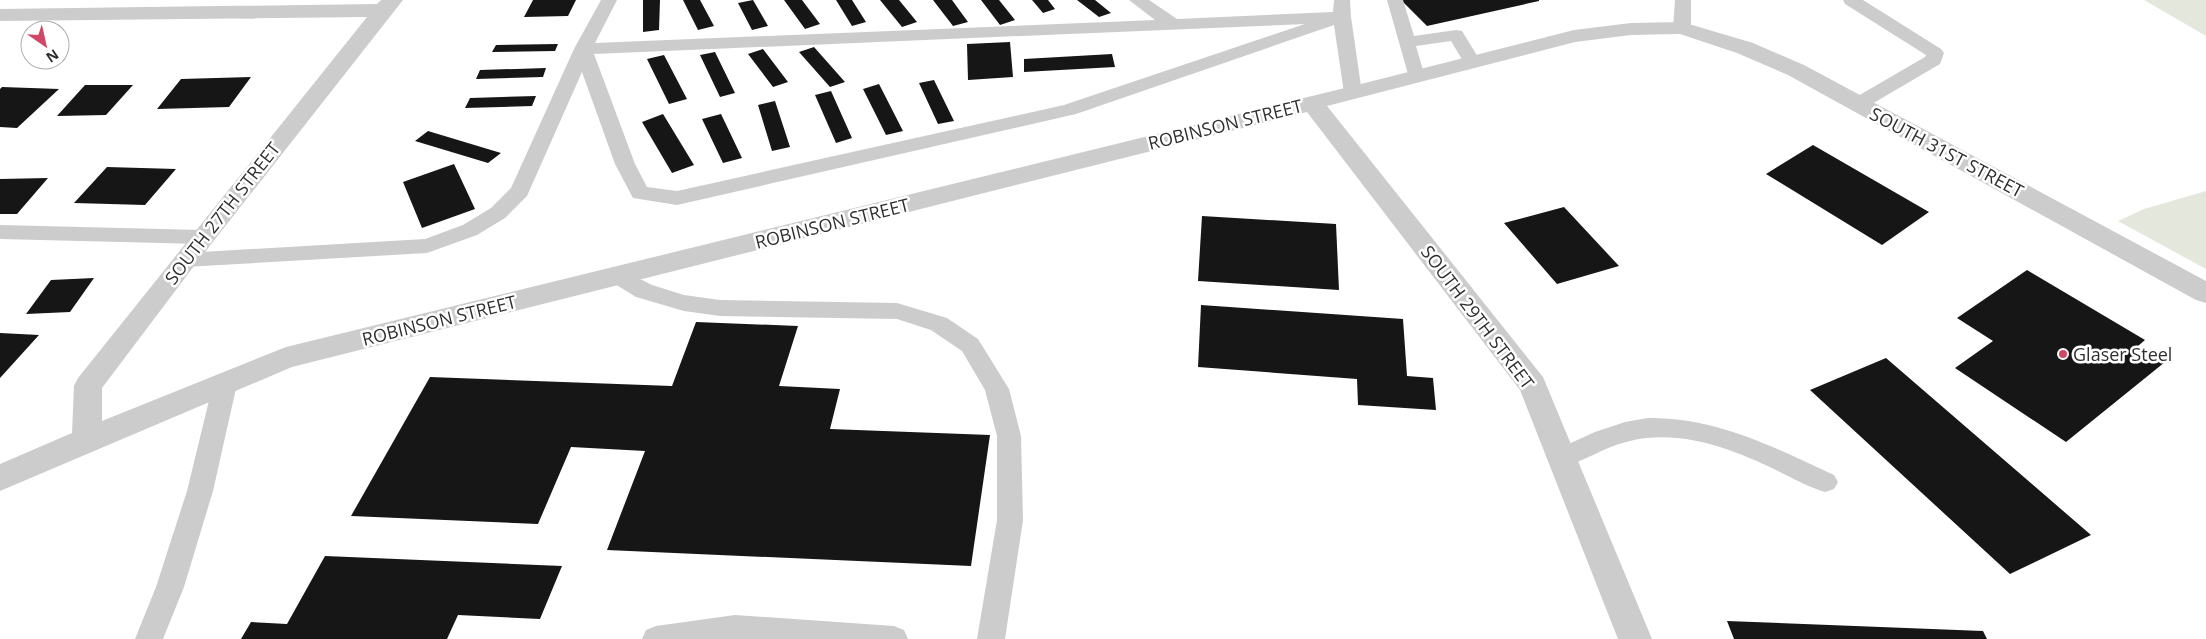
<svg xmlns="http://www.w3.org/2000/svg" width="2206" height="639" viewBox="0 0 2206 639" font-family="'Open Sans',sans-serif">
<rect width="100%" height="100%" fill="#fff"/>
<!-- green -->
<path fill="#e4e7dc" d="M2144 0H2206V36Z
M2206 191V269L2118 221 2144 209Z"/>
<!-- building -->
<path fill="#161616" d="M533 0H576L568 16 524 17Z
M643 0H660L659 30 643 32Z
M683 0H700L714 26 698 30Z
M753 0 768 26 752 30 738 3Z
M784 0H802L820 24 805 29Z
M836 0H852L866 22 852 26Z
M880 0H899L917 22 902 27Z
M933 0H952L968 22 953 26Z
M981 0H999L1015 20 1000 25Z
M1032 0H1048L1055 9 1043 13Z
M1077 0H1095L1111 13 1099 17Z
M1401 0H1539V1L1427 26Z
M1010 42 1013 77 968 80 967 44Z
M558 44 555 51 492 52 496 45Z
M814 47 845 82 830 87 799 52Z
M763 49 788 82 773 87 748 54Z
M715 52 735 93 720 97 700 55Z
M1112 54 1115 67 1024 72V59Z
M664 55 687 99 669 104 647 59Z
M546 68 543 77 476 79 480 70Z
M251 77 229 107 157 109 181 79Z
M934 80 954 121 938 124 919 83Z
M879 84 903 131 886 135 863 89Z
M85 85H133L106 115 57 116Z
M2 87 59 89 17 128 0 127V89Z
M831 91 852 138 836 143 815 95Z
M536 96 532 106 465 108 470 98Z
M775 101 790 147 772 151 758 105Z
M663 114 694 165 672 173 642 122Z
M721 114 742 158 723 163 702 119Z
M428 131 501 153 488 163 415 141Z
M1813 145 1929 212 1882 245 1766 174Z
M454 164 475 209 422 228 403 182Z
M107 167 176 169 145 205 74 203Z
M48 178 17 214H0V179Z
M1564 207 1619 266 1557 284 1504 223Z
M1202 216 1336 224 1339 290 1198 281Z
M2027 270 2145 340 2138 346 2165 362 2066 442 1955 368 1993 341 1957 318Z
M94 278 70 312 26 314 51 280Z
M1201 305 1403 319 1407 376 1433 378 1436 410 1358 405 1357 379 1198 367Z
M696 322 798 326 779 386 840 389 830 429 990 435 971 566 607 550 645 451 571 447 538 524 351 516 430 377 672 386Z
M0 333 39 335 0 378Z
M1886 358 2091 535 2010 574 1810 390Z
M325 556 562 566 540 619 458 615 447 639H241L251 622 287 624Z
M1727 621 1983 631 1987 639H1734Z"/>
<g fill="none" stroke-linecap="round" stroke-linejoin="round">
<!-- lane -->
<path fill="#ccc" fill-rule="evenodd" d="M601 0H617L595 43 1155 20 1129 0H1149L1177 19 1333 12 1334 0H1350L1351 17 1362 93 1360 97 1353 99 1346 97 1344 93 1334 25 1076 114 677 205 633 198 615 164 582 72 527 196 505 218 477 235 427 253 185 267 177 265 174 260 177 255 185 253 425 239 463 225 491 208 511 188 574 49ZM1305 24 1064 105 677 191 647 187 635 164 594 54Z
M1387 0H1403L1414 36 1456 30 1462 31 1481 62 1478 66 1472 67 1466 66 1451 41 1416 46 1425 77 1422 81 1416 82 1410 81Z
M1675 0H1691V28L1688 32H1676L1673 28Z
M1843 0H1863L1941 49 1944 53 1940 64 1865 108 1858 110 1851 108 1849 104 1851 100 1925 57 1926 55 1845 4Z
M0 225 202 230 209 232 213 237 209 242 202 244 0 239Z
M618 268 652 285 684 295 720 300 897 303 947 318 978 339 1009 389 1021 436 1023 520 1005 639H977L997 520V436L985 390 962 351 931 330 897 319 720 316 684 311 636 297 610 281 607 276 610 271Z
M225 375 233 378 237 384 213 491 184 587 163 639H135L156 587 187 491 213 384 217 378Z
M1648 418C1715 417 1774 447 1834 475L1838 482 1834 489 1825 492C1808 487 1792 478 1776 470 1730 448 1678 428 1626 442 1603 448 1584 461 1562 468L1553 465 1550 458 1553 451 1595 432 1625 422Z
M735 615 894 626 904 630 908 639H642L646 630 656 626Z"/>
<!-- street -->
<path fill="#ccc" fill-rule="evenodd" d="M381 0H403L194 266 102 388V421L286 347 1349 87 1574 30 1631 23 1682 22 1753 43 1804 65 2206 281V303L2196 300 1788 75 1737 53 1680 34 1631 35 1575 42 1327 106 1543 377 1652 639H1618L1520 390 1307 112 292 367 0 491V464L72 433 74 386 78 378 367 17 0 21V9L377 4Z"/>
</g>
<!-- markers -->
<circle fill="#cf4866" stroke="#fff" stroke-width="2" cx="2063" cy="354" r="5"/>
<g text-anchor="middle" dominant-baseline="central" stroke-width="5" stroke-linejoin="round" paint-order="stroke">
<!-- street labels -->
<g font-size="18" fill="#2f2f2f" stroke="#fff">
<text transform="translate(1225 124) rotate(-14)">ROBINSON STREET</text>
<text transform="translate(1947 152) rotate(28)">SOUTH 31ST STREET</text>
<text transform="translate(222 213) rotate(-52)">SOUTH 27TH STREET</text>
<text transform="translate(832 223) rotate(-14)">ROBINSON STREET</text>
<text transform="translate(1478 317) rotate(53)">SOUTH 29TH STREET</text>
<text transform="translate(439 320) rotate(-14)">ROBINSON STREET</text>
</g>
<!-- poi labels -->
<g font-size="18" fill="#2f2f2f" stroke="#fff" text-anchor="start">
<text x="2073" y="354">Glaser Steel</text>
</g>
</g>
<!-- north arrow -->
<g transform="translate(45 45) rotate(146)"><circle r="24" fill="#ffffff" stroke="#acacac"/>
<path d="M0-4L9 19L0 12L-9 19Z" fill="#cf4866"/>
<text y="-8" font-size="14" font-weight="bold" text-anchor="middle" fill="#2f2f2f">N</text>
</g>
</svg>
